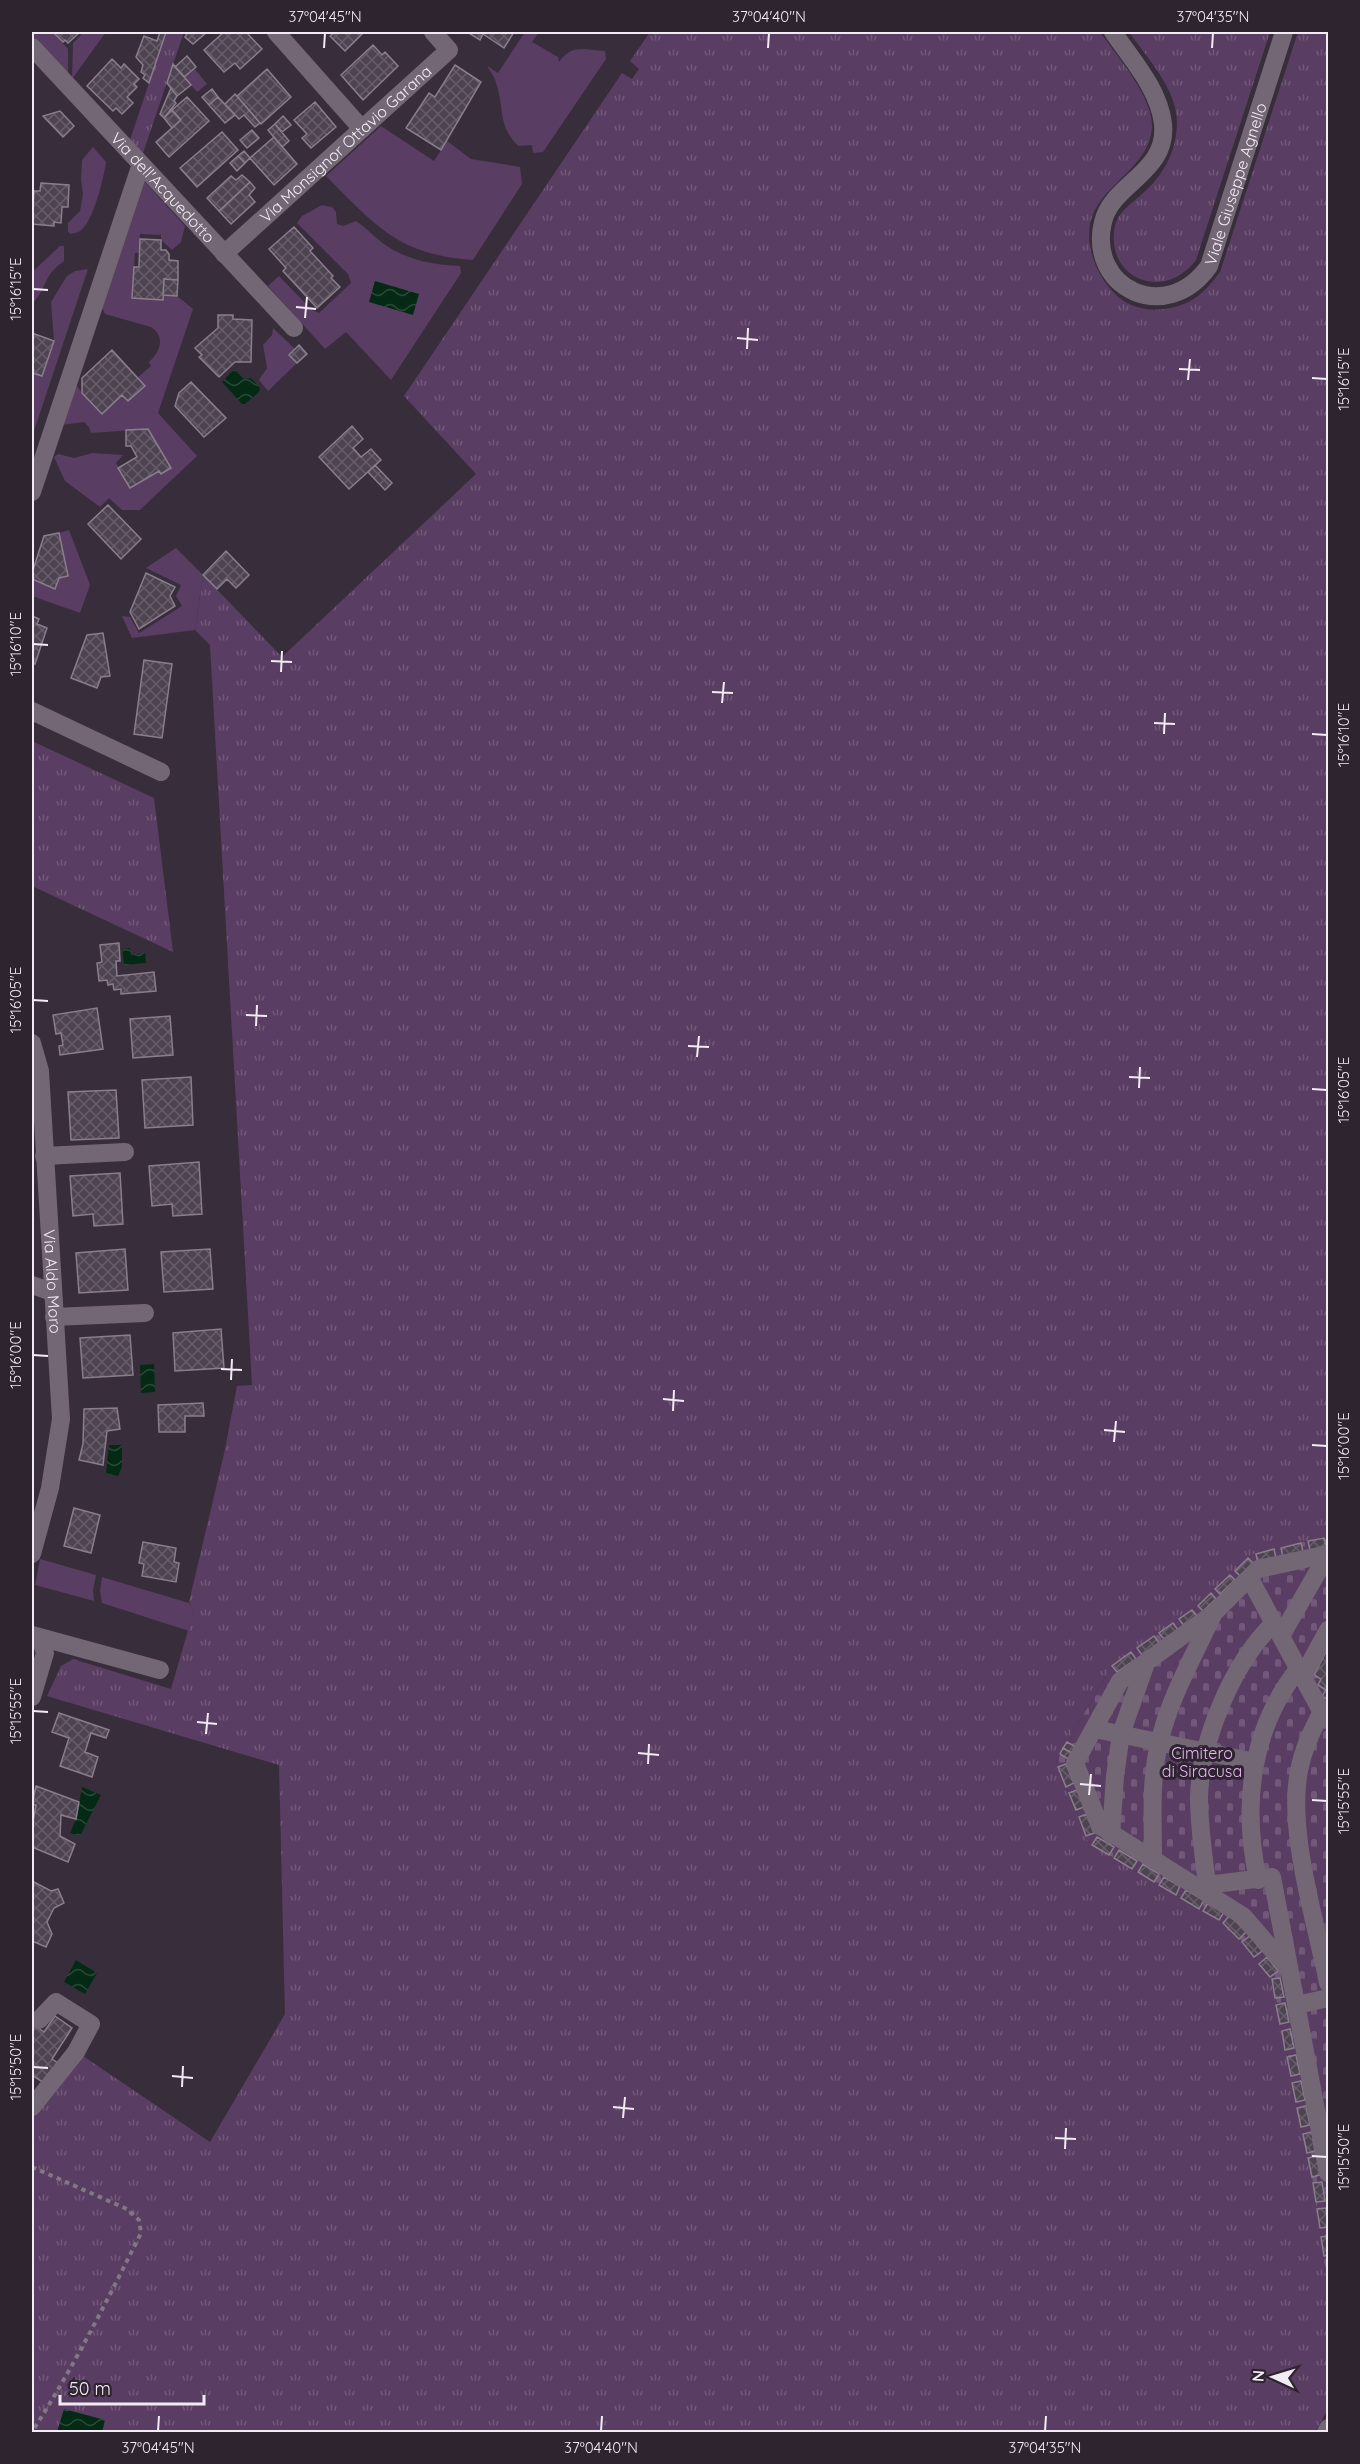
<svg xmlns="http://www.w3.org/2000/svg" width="1360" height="2464" viewBox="0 0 1360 2464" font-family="Quicksand,sans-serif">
<defs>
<pattern id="grass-tufts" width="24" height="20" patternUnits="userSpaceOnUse" patternTransform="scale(1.5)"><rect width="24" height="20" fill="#5a3d62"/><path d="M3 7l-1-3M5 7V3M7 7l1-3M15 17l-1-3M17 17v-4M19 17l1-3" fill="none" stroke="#725979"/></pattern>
<pattern id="cemetery-stones" width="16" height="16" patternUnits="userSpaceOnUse" patternTransform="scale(1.5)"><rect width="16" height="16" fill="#5a3d62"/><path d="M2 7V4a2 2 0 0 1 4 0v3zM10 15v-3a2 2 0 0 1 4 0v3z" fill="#725979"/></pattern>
<pattern id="water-waves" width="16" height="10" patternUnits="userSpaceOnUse" patternTransform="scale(1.5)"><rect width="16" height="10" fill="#042a15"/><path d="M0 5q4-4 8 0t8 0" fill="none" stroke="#294938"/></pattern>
<pattern id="building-cross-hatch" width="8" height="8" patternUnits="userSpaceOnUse" patternTransform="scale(1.5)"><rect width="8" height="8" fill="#4e4351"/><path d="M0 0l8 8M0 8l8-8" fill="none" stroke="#685e6b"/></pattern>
</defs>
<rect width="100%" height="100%" fill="#382d3b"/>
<!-- grass -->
<path fill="url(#grass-tufts)" d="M166 32H184L143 153 130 140Z
M650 32H1100C1117 56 1153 97 1152 127 1150 167 1104 182 1092 217 1081 247 1102 290 1129 304 1142 310 1156 311 1170 308 1193 304 1206 291 1220 272L1298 32H1328V1536L1251 1555 1198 1606 1112 1666 1056 1761 1089 1843 1231 1928 1272 1979 1313 2183 1328 2290V2409L1315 2432H32V2115L83 2056 210 2142 285 2014 279 1765 47 1696 61 1666 73 1659 171 1689 194 1610 189 1602 224 1454 237 1386 252 1385 210 645 195 630 203 575 282 657 476 474 404 396 622 73 632 79 639 69 630 61Z
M1129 32H1270L1196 260C1164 303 1104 278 1115 226 1118 212 1131 204 1141 195 1163 176 1176 153 1177 124 1178 90 1147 58 1129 32Z
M32 741 154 798 173 952 32 886Z"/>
<!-- cemetery -->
<path fill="url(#cemetery-stones)" d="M1328 1536V2290L1313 2183 1272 1979 1231 1928 1089 1843 1056 1761 1112 1666 1198 1606 1251 1555Z"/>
<!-- green -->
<path fill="#5a3d62" d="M32 32H53L68 49V74L32 36Z
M79 32H106L72 79 73 43 81 35Z
M525 32H539L532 42 558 57 559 62C573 43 583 50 605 51L606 59 543 152 533 153 532 145 518 146C497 124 505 109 496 83 495 77 490 71 487 66L498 73Z
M194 68 207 84 197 92 184 77Z
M381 126 434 161 447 141 471 159 520 167 522 184 473 260C398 255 375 225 326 176Z
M93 147 106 162C104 177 93 223 80 231 77 233 74 233 70 234L68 231V223L80 211 83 194 81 180 82 160Z
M143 180 185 226 181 242 172 250 161 240V235L140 234 139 253H135L132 298 163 300V295L177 296 193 309 158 413 197 456 140 510H122L109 498 100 507 65 481 54 457 58 454 74 458 92 453 123 455 116 463 130 488 159 471 161 474 171 468 148 429 91 433 89 427 84 422 61 425 75 383 82 393 122 395 128 401 144 387 137 378 151 366 149 362C160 352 166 337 151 327L105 314 102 307Z
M322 205 332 207 336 212 337 224 343 226 356 221C368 229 378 241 390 248 411 261 436 265 460 266L461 273 391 380 346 332 325 349 268 286 279 276 312 310 319 313 351 283 348 274 297 223 302 216Z
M60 246H64V261C43 275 47 289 32 304V272Z
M88 269 32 437V373L42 376 54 341 51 302 67 276 75 271Z
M273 328 295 349 289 355 297 363 268 391 259 380 267 368 263 345 272 335Z
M69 530 90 585 80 613 32 596V580L54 588 59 578 67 576 59 533Z
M176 548 203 575 195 630 132 638 122 616 130 617 139 633 182 606 176 596 181 585 146 568Z
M40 1559 96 1575 93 1590 94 1601 35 1585Z
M102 1577 189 1603 194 1609 189 1631 102 1603 100 1591Z"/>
<!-- water -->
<path fill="url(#water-waves)" d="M375 281 419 294 413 315 369 302Z
M234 369 244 379 251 378 260 388 259 392 245 404H242L222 382Z
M130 948 131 955 145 953 146 963 124 965 122 949Z
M154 1364 155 1392 141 1393 140 1365Z
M109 1445H122V1467L118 1476 106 1473Z
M82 1787 101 1795 80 1836 70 1833 76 1819Z
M76 1960 97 1973 85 1994 64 1982Z
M64 2409 105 2420 102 2432H57Z"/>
<!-- building -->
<path fill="url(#building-cross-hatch)" stroke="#8a7e8d" stroke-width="1.5" d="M53 32H80L68 43 65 40 63 42Z
M160 32H166L149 83 143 78 145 75 141 72 143 65 136 57 144 36 157 41Z
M188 32H207L193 44 185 37Z
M224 32H246L262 49 240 69 235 63 224 72 204 50Z
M335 32H359L362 34 345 51 330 36Z
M467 32H514L504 48 483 34 480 40Z
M373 45 382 55 385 52 398 66 363 100 341 75Z
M187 56 196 67 184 77 175 67Z
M112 59 121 68 124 64 139 79 134 84 137 87 127 97 133 103 122 114 116 108 113 111 87 86Z
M173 64 191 85 177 96 167 83Z
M455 65 481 82 441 150 406 128 429 93 435 97Z
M267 69 291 97 261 124 237 96Z
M171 88 177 96 174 101 176 103 164 118 160 114Z
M212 89 218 97 209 105 202 97Z
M235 94 260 123 255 127 244 115 239 119 225 104Z
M187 97 209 121 169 157 156 142 181 120 172 110Z
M218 97 235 115 225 123 209 105Z
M315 102 336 127 311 148 302 138 307 134 294 120Z
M172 110 181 120 172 128 164 118Z
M60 111 74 126 63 137 43 116Z
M283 116 291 125 282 132 275 124Z
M275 124 289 141 282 147 268 130Z
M252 130 259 138 247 148 240 140Z
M222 132 238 150 197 187 180 168Z
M274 137 297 164 274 185 250 158Z
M244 151 250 158 245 163 238 156Z
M238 156 245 163 237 171 230 163Z
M242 175 250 182 219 211 207 198 231 176 236 180Z
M250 182 255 188 249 195 255 202 231 224 219 211Z
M41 183 69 185 68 207H62L61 223 54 222V226L32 224 34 191H40Z
M294 227 313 248 310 251 333 276 331 278 340 287 317 308 283 271 286 268 269 249Z
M140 239 161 240V250H166L169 254V260L178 261V280L164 279 163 300 132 298 134 267H139Z
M164 279 178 280 177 296 163 295Z
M218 315H233V319L252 320 251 362H235L219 377 199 357 202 355 195 348 218 328Z
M32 333 54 341 42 376 32 373Z
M299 345 307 354 297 363 289 355Z
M112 350 145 386 128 401 122 395 102 414 82 393V378Z
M191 382 226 418 204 437 175 406 179 393Z
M352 426 363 439 353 448 361 457 371 449 381 460 349 489 319 457Z
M148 429 171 468 161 474 159 471 130 488 118 468 137 457 131 446H126V430Z
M375 465 392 483 385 490 368 472Z
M108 505 141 539 121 559 88 524Z
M59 533 68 576 59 578 55 589 32 579V573L44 536Z
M226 551 249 575 236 588 227 579 217 589 203 575Z
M146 573 175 587 170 596 175 606 139 629 130 612Z
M32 616 39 619 37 624 47 628 35 664 32 663Z
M103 633 110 676 101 677 97 688 71 678 87 635Z
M144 660 172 664 162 738 134 734Z
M119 943 120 961H116L117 976 154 972 156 991 121 994V989L114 990 113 984 108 985 107 980 99 981 97 963 102 962 100 945Z
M97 1008 103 1049 60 1055 59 1046 63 1045 61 1033 56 1034 53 1015Z
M170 1016 173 1055 133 1058 130 1019Z
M191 1077 193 1125 145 1128 142 1080Z
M116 1090 119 1138 71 1140 68 1092Z
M199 1162 202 1214 173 1216 172 1204 152 1206 149 1166Z
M120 1173 123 1224 94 1226 93 1214 73 1216 70 1176Z
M125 1249 128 1290 79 1293 76 1253Z
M210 1249 213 1289 164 1292 161 1252Z
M221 1329 224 1368 175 1371 173 1333Z
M130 1335 133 1375 83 1378 80 1338Z
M203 1403 204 1416H185V1432H159L158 1405Z
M117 1408 120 1429 107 1431 103 1465 79 1460 83 1444 84 1409Z
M74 1508 100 1515 91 1553 64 1546Z
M1324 1538 1326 1546 1310 1550 1308 1541Z
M143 1542 176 1548 174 1562 179 1563 176 1582 142 1576 144 1564 139 1563Z
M1301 1543 1303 1552 1283 1557 1281 1548Z
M1274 1549 1276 1558 1258 1563 1256 1554Z
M1248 1558 1253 1563 1240 1576 1235 1571Z
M1230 1575 1235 1580 1220 1594 1215 1589Z
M1211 1593 1216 1599 1203 1611 1198 1606Z
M1192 1610 1197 1616 1184 1626 1179 1619Z
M1173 1623 1178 1630 1164 1639 1159 1633Z
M1154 1636 1159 1643 1142 1655 1137 1648Z
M1328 1648V1700L1322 1696 1326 1690 1318 1685 1321 1679 1314 1675Z
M1131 1652 1136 1659 1117 1672 1112 1666Z
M59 1713 109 1730 106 1738 91 1733 85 1752 98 1757 92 1777 60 1766 69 1738 52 1732Z
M1067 1742 1076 1747 1072 1753 1063 1748Z
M1063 1748 1072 1753 1068 1759 1060 1754Z
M1066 1764 1074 1783 1066 1787 1058 1767Z
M36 1786 79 1802 76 1819 61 1815 60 1836 75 1844 68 1862 32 1847V1828L36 1805H32Z
M1077 1790 1084 1807 1076 1810 1069 1793Z
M1087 1814 1094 1833 1086 1836 1079 1817Z
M1097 1837 1114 1847 1109 1855 1092 1845Z
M1119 1850 1137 1861 1132 1869 1114 1858Z
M1143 1864 1159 1874 1154 1882 1138 1872Z
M1164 1877 1180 1886 1176 1895 1159 1885Z
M32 1881 51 1891 58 1889 64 1903 54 1908 47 1922 52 1934 46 1947 32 1941Z
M1186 1890 1204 1900 1199 1909 1181 1898Z
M1208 1903 1224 1912 1219 1920 1203 1911Z
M1230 1915 1246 1932 1239 1939 1223 1923Z
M1250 1936 1262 1951 1254 1957 1242 1942Z
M1267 1957 1278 1971 1270 1977 1259 1964Z
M1280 1978 1284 1997 1275 1998 1272 1979Z
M1285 2003 1289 2022 1280 2024 1276 2005Z
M55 2016 72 2028 52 2059 58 2063 44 2083 32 2075V2028L34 2025 44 2032Z
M1290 2029 1294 2048 1285 2050 1282 2031Z
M1296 2055 1300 2074 1291 2076 1287 2057Z
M1301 2081 1305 2100 1296 2102 1292 2083Z
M1306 2106 1310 2125 1301 2127 1297 2108Z
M1312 2132 1315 2151 1307 2153 1303 2134Z
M1317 2156 1320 2175 1312 2177 1308 2158Z
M1322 2182 1325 2201 1316 2202 1313 2183Z
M1326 2208 1328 2227 1320 2228 1317 2209Z
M1328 2236V2255L1324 2256 1321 2237Z"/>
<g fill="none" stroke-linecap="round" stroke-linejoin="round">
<!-- path -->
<path stroke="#817884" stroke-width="4" stroke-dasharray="4.5 4.5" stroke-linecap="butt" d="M32 2167 127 2209 139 2220 141 2233C107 2301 73 2368 32 2432"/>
<!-- minor -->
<g stroke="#736776" stroke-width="18">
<path d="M276 32 362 129"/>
<path id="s1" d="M1113 32C1132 60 1159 89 1163 124 1168 173 1112 183 1103 222 1087 289 1167 326 1209 266L1284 32"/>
<path id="s2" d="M32 47 294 328"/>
<path id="s3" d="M224 254 449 50 433 32"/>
<path d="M32 492 141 164"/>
<path d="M32 711 161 772"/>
<path id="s4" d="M32 1043 40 1071 61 1419 50 1488 32 1554"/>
<path d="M44 1156 125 1152"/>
<path d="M32 1285 52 1292"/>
<path d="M54 1317 145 1313"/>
<path d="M1250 1579 1326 1720"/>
<path d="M32 1635 160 1670"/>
<path d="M1281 1636 1328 1554"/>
<path d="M1303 1676 1328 1630"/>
<path d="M32 1697 45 1653 40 1638"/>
<path d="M1322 1711C1312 1731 1303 1749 1299 1771 1287 1831 1316 1922 1328 1983"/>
<path d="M1095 1729 1255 1762"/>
<path d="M1111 1835 1115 1776 1121 1734 1146 1663"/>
<path d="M1153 1860C1153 1821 1150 1782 1159 1744 1169 1699 1193 1657 1213 1615"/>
<path d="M1258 1880C1242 1806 1250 1729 1299 1668"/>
<path d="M1207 1885 1272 1877 1328 2173"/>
<path d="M1204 1891 1207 1885C1204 1857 1199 1827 1199 1798 1200 1741 1233 1662 1274 1623"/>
<path d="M1288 1968 1243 1916 1100 1826 1075 1763 1120 1681 1214 1613 1258 1569 1328 1554"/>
<path d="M1297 2005 1328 1998"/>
<path d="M32 2107 76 2052 91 2024 56 2002 39 2020"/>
<path d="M1326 2432 1328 2428"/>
</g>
</g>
<!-- ticks -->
<path fill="none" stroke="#f2ebf4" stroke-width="2" d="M324 48 325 33M768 48 769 33M1212 48 1213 33M33 289 48 290M296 307 316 309M305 318 307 297M737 338 758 340M747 349 748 328M1179 369 1200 370M1312 378 1327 379M1188 380 1190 359M33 644 48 645M271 661 292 662M281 672 282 651M712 692 733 693M722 703 724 682M1154 723 1175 724M1164 734 1165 713M1312 734 1327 735M33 1000 48 1001M246 1015 267 1016M256 1026 257 1005M688 1046 709 1047M697 1057 699 1036M1129 1077 1150 1078M1139 1088 1140 1067M1312 1089 1327 1090M33 1355 48 1356M221 1369 242 1370M231 1380 232 1359M663 1399 684 1401M673 1411 674 1390M1104 1430 1125 1432M1114 1442 1116 1421M1312 1445 1327 1446M33 1711 48 1712M197 1722 217 1724M206 1734 208 1713M638 1753 659 1755M648 1764 649 1744M1080 1784 1101 1786M1089 1795 1091 1774M1312 1800 1327 1801M33 2067 48 2068M172 2076 193 2078M182 2087 183 2066M613 2107 634 2109M623 2118 625 2097M1055 2138 1076 2139M1065 2149 1066 2128M1312 2156 1327 2157M158 2431 159 2416M601 2431 602 2416M1045 2431 1046 2416"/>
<g text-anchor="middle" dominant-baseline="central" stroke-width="6" stroke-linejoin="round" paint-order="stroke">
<!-- street labels -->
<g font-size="16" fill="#f2ebf4" stroke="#2e2430">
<text stroke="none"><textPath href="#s3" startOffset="164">Via Monsignor Ottavio Garana</textPath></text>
<text stroke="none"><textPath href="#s1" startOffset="480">Viale Giuseppe Agnello</textPath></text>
<text stroke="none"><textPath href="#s2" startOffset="192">Via dell'Acquedotto</textPath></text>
<text stroke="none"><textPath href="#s4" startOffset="240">Via Aldo Moro</textPath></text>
</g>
<!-- park labels -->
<g font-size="16" fill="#e9b6f7" stroke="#2e2430">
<text x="1202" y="1753">Cimitero<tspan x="1202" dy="18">di Siracusa</tspan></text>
</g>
</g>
<!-- border -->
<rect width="1360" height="2464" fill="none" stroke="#2e2430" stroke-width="66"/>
<!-- north arrow -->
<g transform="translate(1273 2377) rotate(274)" stroke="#2e2430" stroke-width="4.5" paint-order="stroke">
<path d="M0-4.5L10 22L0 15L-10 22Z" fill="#f2ebf4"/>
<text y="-9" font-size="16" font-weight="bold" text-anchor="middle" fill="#f2ebf4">N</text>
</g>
<!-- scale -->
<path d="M60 2395v9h144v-9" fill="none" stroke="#f2ebf4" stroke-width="3"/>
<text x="69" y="2395" font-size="18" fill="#f2ebf4" stroke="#2e2430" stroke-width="4.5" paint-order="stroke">50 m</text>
<rect x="33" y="33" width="1294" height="2398" fill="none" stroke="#f2ebf4" stroke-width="2"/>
<g font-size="15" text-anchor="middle" fill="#f2ebf4">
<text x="325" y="22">37°04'45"N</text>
<text x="769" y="22">37°04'40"N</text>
<text x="1213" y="22">37°04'35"N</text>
<text transform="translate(16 289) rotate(-90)" y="5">15°16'15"E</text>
<text transform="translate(1344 379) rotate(-90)" y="5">15°16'15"E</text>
<text transform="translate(16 644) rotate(-90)" y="5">15°16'10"E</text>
<text transform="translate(1344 735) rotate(-90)" y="5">15°16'10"E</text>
<text transform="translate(16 1000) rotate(-90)" y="5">15°16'05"E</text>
<text transform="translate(1344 1090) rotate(-90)" y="5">15°16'05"E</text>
<text transform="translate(16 1355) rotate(-90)" y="5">15°16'00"E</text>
<text transform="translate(1344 1446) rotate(-90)" y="5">15°16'00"E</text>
<text transform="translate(16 1711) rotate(-90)" y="5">15°15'55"E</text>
<text transform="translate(1344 1801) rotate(-90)" y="5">15°15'55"E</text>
<text transform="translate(16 2067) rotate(-90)" y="5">15°15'50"E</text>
<text transform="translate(1344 2157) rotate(-90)" y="5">15°15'50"E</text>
<text x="158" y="2453">37°04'45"N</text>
<text x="601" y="2453">37°04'40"N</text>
<text x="1045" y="2453">37°04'35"N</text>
</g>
</svg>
